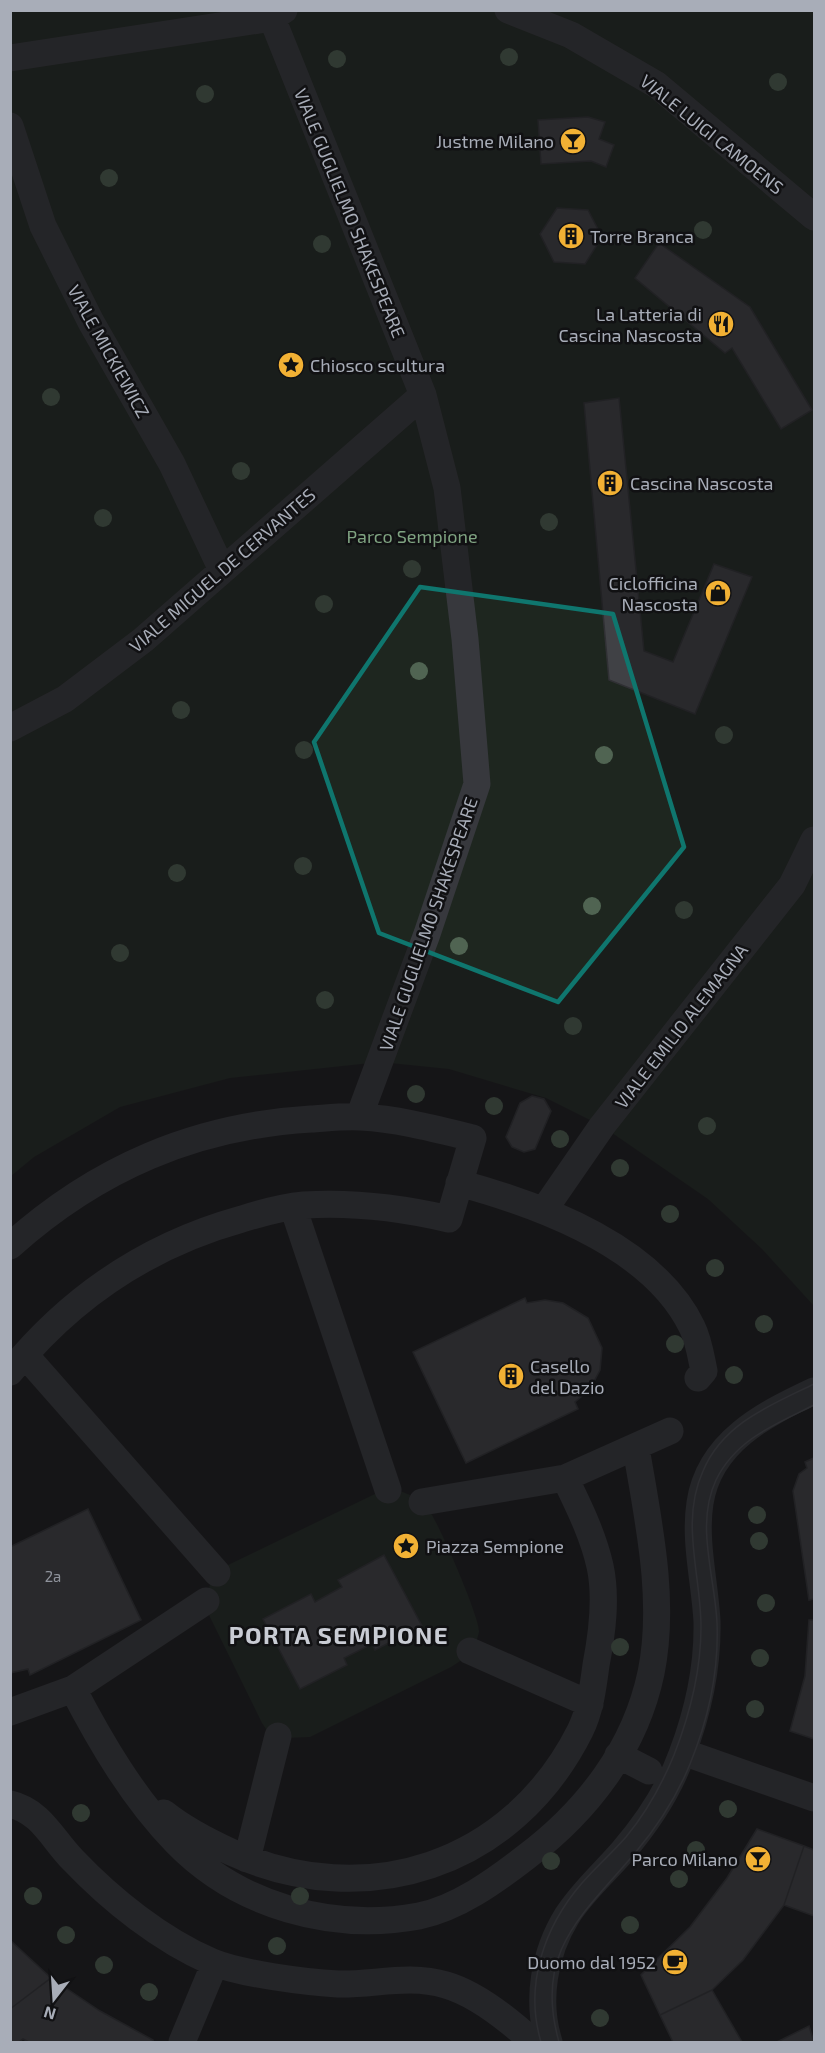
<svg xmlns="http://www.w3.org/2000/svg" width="825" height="2053" viewBox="0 0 825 2053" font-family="'Exo 2',sans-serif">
<rect width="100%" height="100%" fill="#161618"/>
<!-- green -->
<path fill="#1e261f" d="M11 11H814V1306L762 1249 708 1199 602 1126 546 1098 449 1069 380 1062 230 1078 120 1107 34 1157 11 1176Z
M400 1491C412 1495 423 1502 430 1512 439 1524 481 1620 479 1632 476 1648 465 1659 451 1667L310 1737 284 1738 266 1729 262 1723 208 1613 207 1595 210 1585 226 1566 377 1493Z"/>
<!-- building -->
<path fill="#404145" stroke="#303034" stroke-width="1.5" d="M588 117 605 122 599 139 614 145 606 167 591 161 541 164 538 120Z
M557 208 588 210 602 237 585 264 554 262 540 234Z
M659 243 750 307 812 410 781 429 732 348 725 353 635 278Z
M619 398 644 651 673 662 714 564 752 577 695 714 609 680 584 403Z
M532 1096 544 1099 551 1111 535 1149 524 1152 512 1147 506 1137 520 1103Z
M525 1298 527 1303 545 1300 563 1303 588 1318 602 1348 600 1370 590 1389 575 1402 578 1409 466 1463 413 1352Z
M814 1458V1599L809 1600 793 1491 799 1474 807 1468 805 1462Z
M88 1509 141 1620 30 1675 28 1669 10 1673V1547Z
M384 1555 422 1626 375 1650 372 1644 344 1658 347 1665 300 1689 263 1619 311 1594 315 1602 342 1587 338 1580Z
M809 1620H814V1739L790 1731 805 1676Z
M757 1829 804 1846 784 1905 743 1960 712 1990 660 2015 641 1975 690 1927 727 1878Z
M804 1846 814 1850V1916L784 1905Z
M10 1940 51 1978 10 2009Z
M51 1978 100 2011 153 2040V2042H29L23 2039 19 2042H10V2009Z
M712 1990 742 2042H673L660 2015Z
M809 2026 814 2042H777Z"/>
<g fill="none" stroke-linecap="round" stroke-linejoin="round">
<!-- street -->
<path stroke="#37383d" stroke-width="27" d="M508 10 571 35 657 85 814 217
M272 18 423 395 447 488 465 639 477 784 427 934 359 1117
M10 58 272 18 284 10
M10 126 43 226 91 322 172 464 222 570
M10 728 65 699 143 640 423 395
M459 1183C540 1205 653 1246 692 1327 699 1341 701 1357 704 1371L698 1378
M293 1207 388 1490
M544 1210 602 1126 792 885 814 840
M10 1246C97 1168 195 1126 311 1119 327 1118 344 1116 361 1117 399 1119 436 1129 473 1138L449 1219C402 1208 353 1202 304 1205 283 1207 261 1213 242 1219 148 1245 71 1297 10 1372
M25 1355 217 1573
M422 1502 565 1478 670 1431
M470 1651 590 1704
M73 1689C101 1743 134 1799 176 1842 238 1906 332 1932 419 1916 458 1908 495 1881 526 1857 587 1811 635 1749 651 1673 666 1600 648 1520 636 1448
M10 1712 73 1689 206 1601
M683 1752 814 1798
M618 1755 649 1771
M10 1804C41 1811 53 1840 73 1860 111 1900 161 1940 212 1962 241 1974 305 1982 338 1984 374 1985 409 1974 446 1985 477 1994 510 2021 533 2042
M164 1813C184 1829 207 1841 231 1852 366 1913 512 1866 580 1731 590 1711 593 1688 596 1665 602 1634 607 1598 600 1566 593 1535 579 1507 565 1478
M247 1859 278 1736
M182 2042 215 1963
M549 2042C536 2001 544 1953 567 1916 582 1892 605 1872 623 1851 648 1822 669 1790 682 1754 698 1712 708 1666 707 1621 705 1583 694 1541 700 1503 709 1442 765 1414 814 1391"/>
<!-- tram -->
<path stroke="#4a4c52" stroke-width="1.5" d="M541 2042C524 1985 544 1927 582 1883 596 1867 612 1853 626 1837 646 1813 662 1784 674 1755 690 1714 701 1671 701 1627 701 1574 680 1522 703 1471 723 1423 771 1405 814 1384
M559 2042C533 1951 583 1915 635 1853 657 1827 677 1796 690 1764 708 1720 719 1671 717 1623 715 1576 695 1525 716 1480 736 1439 776 1424 814 1405"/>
</g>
<!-- trees -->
<g fill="#506452">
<circle cx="509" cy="57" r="9"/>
<circle cx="337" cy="59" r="9"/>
<circle cx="778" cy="82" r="9"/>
<circle cx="205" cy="94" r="9"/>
<circle cx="109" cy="178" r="9"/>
<circle cx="703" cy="230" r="9"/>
<circle cx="322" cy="244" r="9"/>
<circle cx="51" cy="397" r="9"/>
<circle cx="241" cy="471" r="9"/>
<circle cx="103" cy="518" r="9"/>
<circle cx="549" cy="522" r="9"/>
<circle cx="412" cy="569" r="9"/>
<circle cx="324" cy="604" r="9"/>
<circle cx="419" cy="671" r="9"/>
<circle cx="181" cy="710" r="9"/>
<circle cx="724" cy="735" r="9"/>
<circle cx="304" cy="750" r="9"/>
<circle cx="604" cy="755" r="9"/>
<circle cx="303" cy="866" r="9"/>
<circle cx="177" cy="873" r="9"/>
<circle cx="592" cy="906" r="9"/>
<circle cx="684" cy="910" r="9"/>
<circle cx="459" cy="946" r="9"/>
<circle cx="120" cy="953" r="9"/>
<circle cx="325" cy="1000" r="9"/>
<circle cx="573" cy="1026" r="9"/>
<circle cx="416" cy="1094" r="9"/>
<circle cx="494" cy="1106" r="9"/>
<circle cx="707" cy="1126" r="9"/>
<circle cx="560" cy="1139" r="9"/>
<circle cx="620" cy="1168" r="9"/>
<circle cx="670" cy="1214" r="9"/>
<circle cx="715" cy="1268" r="9"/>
<circle cx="764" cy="1324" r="9"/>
<circle cx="675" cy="1344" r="9"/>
<circle cx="734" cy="1375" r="9"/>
<circle cx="757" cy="1515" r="9"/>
<circle cx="759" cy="1541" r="9"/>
<circle cx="766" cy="1603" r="9"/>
<circle cx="620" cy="1647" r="9"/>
<circle cx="760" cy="1658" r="9"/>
<circle cx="755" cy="1709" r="9"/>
<circle cx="728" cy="1809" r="9"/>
<circle cx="81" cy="1813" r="9"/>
<circle cx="696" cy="1850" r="9"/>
<circle cx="551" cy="1861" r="9"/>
<circle cx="679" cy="1879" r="9"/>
<circle cx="33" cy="1896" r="9"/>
<circle cx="300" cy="1896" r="9"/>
<circle cx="630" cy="1925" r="9"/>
<circle cx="66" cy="1935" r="9"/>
<circle cx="277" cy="1946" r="9"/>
<circle cx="104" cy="1965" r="9"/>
<circle cx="149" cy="1992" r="9"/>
<circle cx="600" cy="2018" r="9"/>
</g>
<!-- marked area -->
<path d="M0 0H825V2053H0ZM420 587 613 614 684 847 558 1002 379 933 314 742Z" fill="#161618" fill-opacity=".55" fill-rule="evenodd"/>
<path fill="none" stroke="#0f766e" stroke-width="4.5" stroke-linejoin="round" d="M420 587 613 614 684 847 558 1002 379 933 314 742Z"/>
<!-- icons -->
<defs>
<symbol id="bar-disc" viewBox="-11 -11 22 22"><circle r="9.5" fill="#f2b134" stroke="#111113"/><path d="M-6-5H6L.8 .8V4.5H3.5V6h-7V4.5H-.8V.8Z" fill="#111"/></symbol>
<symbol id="building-disc" viewBox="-11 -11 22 22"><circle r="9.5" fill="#f2b134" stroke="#111113"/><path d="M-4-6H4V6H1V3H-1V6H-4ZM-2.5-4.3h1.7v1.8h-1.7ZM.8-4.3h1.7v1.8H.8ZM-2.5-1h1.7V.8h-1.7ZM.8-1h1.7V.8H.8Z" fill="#111"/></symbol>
<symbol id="restaurant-disc" viewBox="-11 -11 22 22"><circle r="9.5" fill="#f2b134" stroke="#111113"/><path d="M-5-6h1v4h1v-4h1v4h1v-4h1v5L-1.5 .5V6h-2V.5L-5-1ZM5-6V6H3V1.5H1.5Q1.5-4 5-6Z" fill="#111"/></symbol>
<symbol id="sight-disc" viewBox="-11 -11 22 22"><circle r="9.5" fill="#f2b134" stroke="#111113"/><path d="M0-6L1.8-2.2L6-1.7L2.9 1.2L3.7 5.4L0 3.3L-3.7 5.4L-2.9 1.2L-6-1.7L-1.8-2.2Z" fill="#111"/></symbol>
<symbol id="shop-disc" viewBox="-11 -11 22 22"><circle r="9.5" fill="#f2b134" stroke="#111113"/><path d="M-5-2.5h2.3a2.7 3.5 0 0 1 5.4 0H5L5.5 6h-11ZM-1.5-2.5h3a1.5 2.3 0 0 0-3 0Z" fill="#111"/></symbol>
<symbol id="cafe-disc" viewBox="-11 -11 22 22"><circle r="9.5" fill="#f2b134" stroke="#111113"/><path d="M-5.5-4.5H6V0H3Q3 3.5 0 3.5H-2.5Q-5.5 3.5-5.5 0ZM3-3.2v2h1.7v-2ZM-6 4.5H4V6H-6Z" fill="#111"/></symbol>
</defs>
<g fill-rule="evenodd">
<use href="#bar-disc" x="558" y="126" width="30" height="30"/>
<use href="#building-disc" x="556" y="221" width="30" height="30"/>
<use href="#restaurant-disc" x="706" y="309" width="30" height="30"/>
<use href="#sight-disc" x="276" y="350" width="30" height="30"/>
<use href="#building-disc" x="595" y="468" width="30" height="30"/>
<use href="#shop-disc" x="703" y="578" width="30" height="30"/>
<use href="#building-disc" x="496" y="1361" width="30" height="30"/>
<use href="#sight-disc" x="391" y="1531" width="30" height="30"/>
<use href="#bar-disc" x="743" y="1844" width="30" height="30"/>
<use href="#cafe-disc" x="660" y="1947" width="30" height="30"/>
</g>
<g text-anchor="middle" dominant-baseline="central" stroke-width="5" stroke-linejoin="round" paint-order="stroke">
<!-- number labels -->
<g font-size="15" fill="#8e929b">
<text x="53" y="1576">2a</text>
</g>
<!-- street labels -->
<g font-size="18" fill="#a8adb8" stroke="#111113">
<text transform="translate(712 134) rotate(39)">VIALE LUIGI CAMOENS</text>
<text transform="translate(350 213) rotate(68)">VIALE GUGLIELMO SHAKESPEARE</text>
<text transform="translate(109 351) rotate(61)">VIALE MICKIEWICZ</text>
<text transform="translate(222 570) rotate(-41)">VIALE MIGUEL DE CERVANTES</text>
<text transform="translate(428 924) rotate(-71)">VIALE GUGLIELMO SHAKESPEARE</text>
<text transform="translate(681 1026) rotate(-52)">VIALE EMILIO ALEMAGNA</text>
</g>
<!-- poi labels -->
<g font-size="18" fill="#a8adb8" stroke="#111113" text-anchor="end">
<text x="554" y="141">Justme Milano</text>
<text x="590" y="236" text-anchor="start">Torre Branca</text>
<text x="702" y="314">La Latteria di<tspan x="702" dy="21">Cascina Nascosta</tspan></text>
<text x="310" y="365" text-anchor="start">Chiosco scultura</text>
<text x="630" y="483" text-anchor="start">Cascina Nascosta</text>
<text x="698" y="583">Ciclofficina<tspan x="698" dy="21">Nascosta</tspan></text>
<text x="530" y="1366" text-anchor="start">Casello<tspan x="530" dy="21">del Dazio</tspan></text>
<text x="426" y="1546" text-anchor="start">Piazza Sempione</text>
<text x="738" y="1859">Parco Milano</text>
<text x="656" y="1962">Duomo dal 1952</text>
</g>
<!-- park labels -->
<g font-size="18" fill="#7fa381" stroke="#111113">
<text x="412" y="536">Parco Sempione</text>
</g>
<!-- district labels -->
<g font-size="24" font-weight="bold" letter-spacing="1.5" fill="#c9ccd4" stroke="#111113">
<text x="339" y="1634">PORTA SEMPIONE</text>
</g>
</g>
<!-- border -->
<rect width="825" height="2053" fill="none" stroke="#a8adb8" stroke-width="24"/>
<!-- north arrow -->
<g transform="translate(54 1999) rotate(197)" stroke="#111113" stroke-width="4.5" paint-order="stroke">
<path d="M0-4.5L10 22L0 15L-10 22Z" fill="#a8adb8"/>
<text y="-9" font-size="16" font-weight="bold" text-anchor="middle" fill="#a8adb8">N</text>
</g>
</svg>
